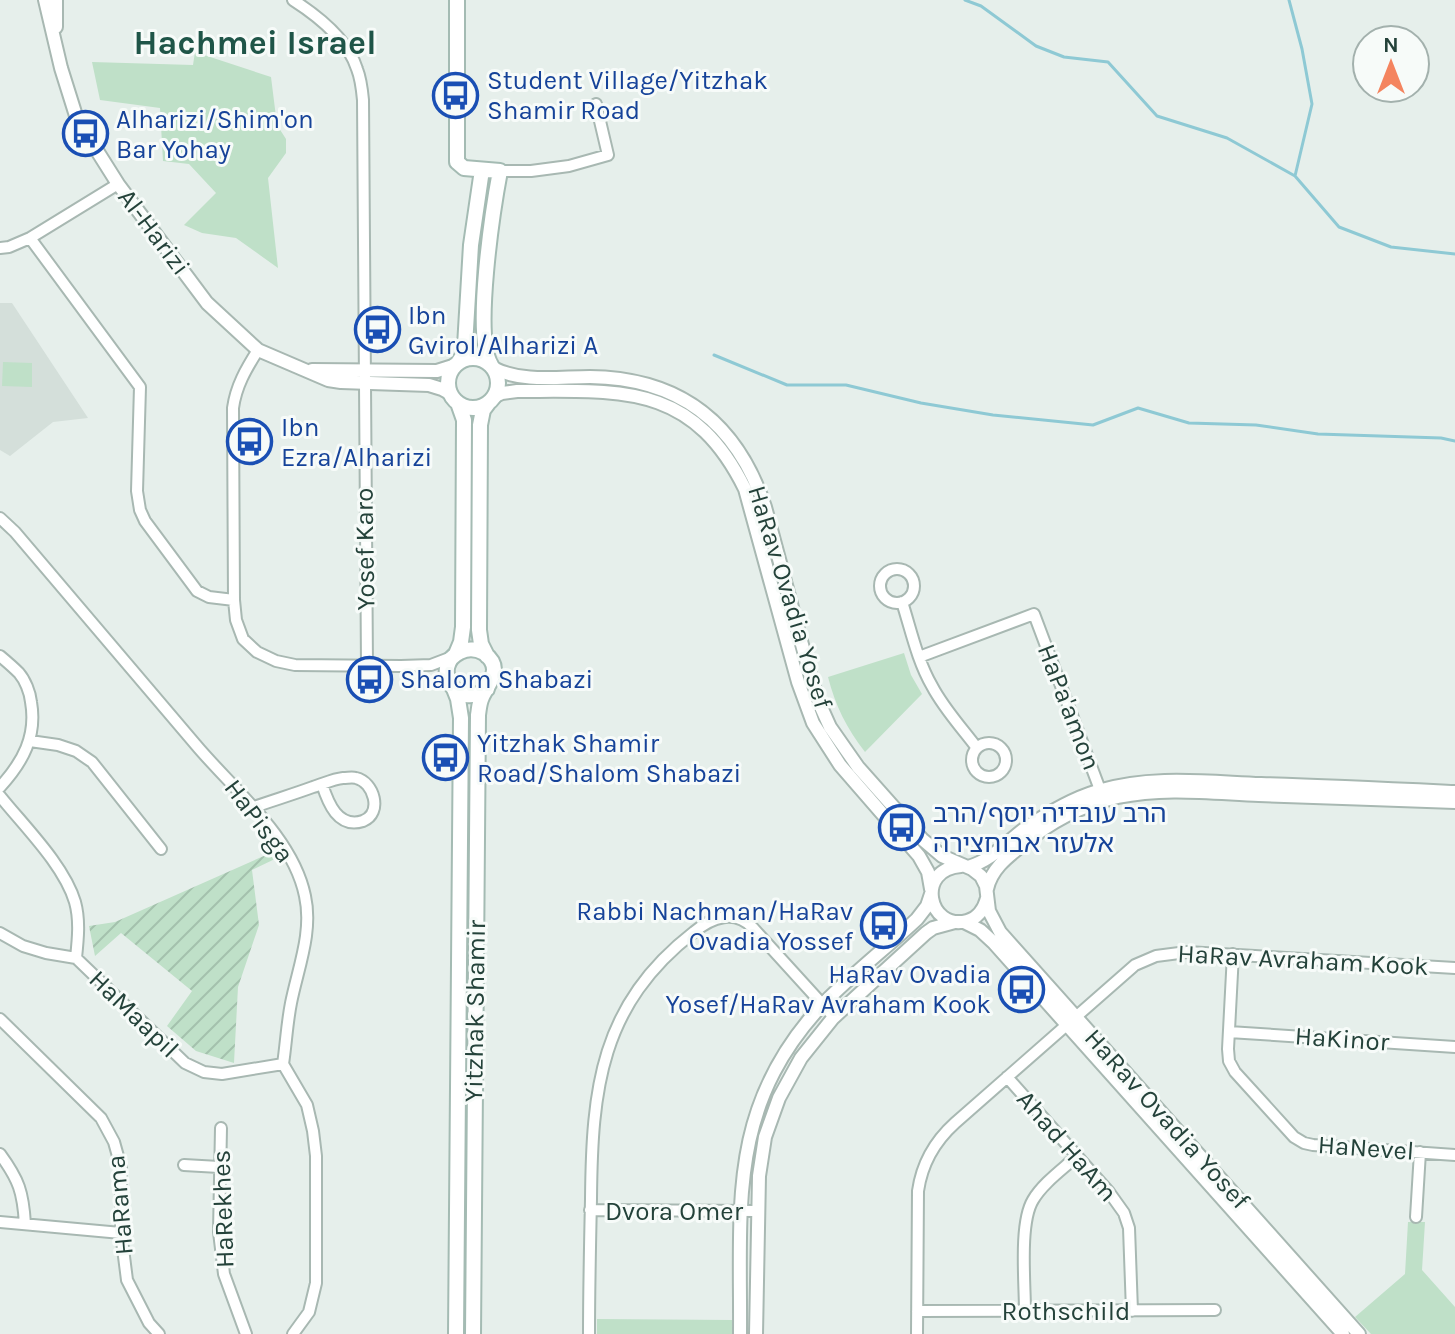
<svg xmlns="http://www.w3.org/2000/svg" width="1455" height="1334" viewBox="0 0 1455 1334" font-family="Karla,'Noto Sans Hebrew',sans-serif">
<defs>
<pattern id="garden-furrows" width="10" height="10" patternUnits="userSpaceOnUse" patternTransform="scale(2)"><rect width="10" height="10" fill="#bfe0c8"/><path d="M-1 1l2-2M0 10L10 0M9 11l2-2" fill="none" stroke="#a4c1ad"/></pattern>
</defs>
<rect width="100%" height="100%" fill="#e6efeb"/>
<!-- built -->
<path fill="#d4dfda" d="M0 303H12L88 418 53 422 10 456 0 450Z"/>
<!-- park -->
<path fill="#bfe0c8" d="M195 52 271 77 277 125 286 139V153L268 178 278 268 236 238 202 233 184 225 216 193 189 164 163 161 160 108 100 100 92 62 193 65Z
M3 362 32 363V387L2 386Z
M904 653 911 675 922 694 865 752C847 729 835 705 828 677Z
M1408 1222H1425L1422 1270 1455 1307V1334H1371L1355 1317 1405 1274Z
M597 1319 732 1320V1334H597Z"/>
<!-- garden -->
<path fill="url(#garden-furrows)" d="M275 851 277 858 252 870 259 925 238 987 234 1063 196 1051 167 1026 192 991 121 933 95 956 89 926 115 922Z"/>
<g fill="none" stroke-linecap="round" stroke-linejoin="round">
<!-- stream -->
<path stroke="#8ec9d4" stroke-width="3" d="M965 0 981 6 1036 46 1064 57 1108 62 1157 116 1227 138 1295 176 1339 227 1391 247 1455 254
M1289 0 1302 49 1312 104 1295 176
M714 355 787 385H846L921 403 993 415 1093 425 1138 408 1189 423 1256 425 1318 434 1441 438 1455 441"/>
<defs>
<path id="minor" d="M293 0C318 16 348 40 357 69 361 79 362 89 363 100L367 666
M500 171H531L569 166 608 155 596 104
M30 238 140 387 137 491 140 510 145 521 197 591 209 597 234 600
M0 248 9 247 30 238 118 184
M258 350C246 369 236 386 233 408L234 600 236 620 243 639 257 652 276 661 295 665 401 666 431 665 452 657
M0 518 15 532C76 603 136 674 196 745 233 789 293 837 305 896 313 932 298 968 291 1003 287 1023 286 1044 283 1064
M880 586a17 17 0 1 1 34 0a17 17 0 1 1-34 0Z
M902 602C911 630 917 660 932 686 944 709 962 728 977 748
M0 656C6 661 13 667 19 673 25 680 30 692 31 702 37 736 23 762 0 787
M919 657 1034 614 1102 795
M30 741 58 745 76 751 92 762 161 849
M972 760a17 17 0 1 1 34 0a17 17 0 1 1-34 0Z
M0 796C24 826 64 865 75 902 80 920 78 939 76 958L185 1063 204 1072 222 1074 283 1064
M254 807C274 800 294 794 313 787 323 784 333 779 343 778 348 778 352 777 356 778 374 782 383 813 363 821 338 829 328 803 322 784
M0 933 23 946 46 953 76 958
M1233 954 1228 1049 1229 1061 1235 1072 1294 1137 1304 1143 1313 1145 1455 1155
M0 1019 101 1118 114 1142 121 1167V1233L127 1280 149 1323 159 1334
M1229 1032 1455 1047
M283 1064 307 1105 313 1131 316 1156V1283L309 1312 293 1334
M1007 1077 1109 1192 1124 1213 1129 1228 1132 1311
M221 1128 219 1232 224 1274 246 1334
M0 1154C19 1180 23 1192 25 1224
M184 1165 219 1167
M590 1210 757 1211
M1416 1217 1420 1152
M0 1222 121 1233
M917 1311 1215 1310
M1025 1311C1025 1283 1019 1223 1033 1200 1043 1183 1063 1169 1077 1156
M589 1334C589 1289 590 1244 591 1199 592 1089 600 1005 694 932 712 917 735 909 753 928L834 1017
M917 1334 918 1191C922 1163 934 1142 955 1123L1135 965 1156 956 1187 952 1455 968"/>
<path id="tertiary" d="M45 0 61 68 77 119 118 184 207 303 258 350 328 380 341 382 429 385 442 389 451 394
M56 0V27
M493 368C523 383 558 377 590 377 680 378 737 423 765 507L811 678 821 707 830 727 858 767 922 839 942 856 972 869 981 876 986 886 989 911 1000 932 1359 1334
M312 370 437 371 456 365
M493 397 502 393 517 391C621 391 692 382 745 489L798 682 813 723 840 765 919 856 928 872 931 889
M961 866C915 869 928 931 967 921 978 918 984 909 987 898
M968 867C990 861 1005 844 1023 830 1046 814 1071 799 1098 791 1151 775 1207 782 1261 784 1326 786 1390 789 1455 792
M987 889C991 870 1006 858 1020 847 1048 823 1082 805 1118 797 1164 787 1212 793 1259 795 1324 797 1390 800 1455 802
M964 922 980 930 993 942 1343 1334
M740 1334C741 1206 727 1107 822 1005 852 974 886 948 917 919L927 906 931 894
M756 1334 759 1176 765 1137 779 1098 801 1058 833 1018 926 933 933 928 955 922"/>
<path id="secondary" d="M457 0V162L464 168 500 171C493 208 473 336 491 365
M448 383a25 25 0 1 1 50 0a25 25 0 1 1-50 0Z
M458 363 462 357 465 346 471 245 482 170
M456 654 461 642 463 627 464 420 458 403
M487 656 481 644 479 630 480 425 483 410 489 402
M454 689 458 699 461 718 456 1334
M473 1334 478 715C479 709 479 703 482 697 489 682 504 668 484 653 477 649 468 648 460 652 430 666 456 712 487 689"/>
</defs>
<!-- minor casing -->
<use href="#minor" stroke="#a8b8b2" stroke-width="14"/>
<!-- tertiary casing -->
<use href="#tertiary" stroke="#a8b8b2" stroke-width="16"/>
<!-- secondary casing -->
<use href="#secondary" stroke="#a4bbb3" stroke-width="18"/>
<!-- minor -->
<use href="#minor" stroke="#fff" stroke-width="10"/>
<!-- tertiary -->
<use href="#tertiary" stroke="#fff" stroke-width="12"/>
<!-- secondary -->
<use href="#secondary" stroke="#fff" stroke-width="14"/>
</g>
<!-- icons -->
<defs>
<symbol id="bus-ring" viewBox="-11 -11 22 22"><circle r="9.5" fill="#f7fbf9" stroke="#1a4fb4" stroke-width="1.5"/><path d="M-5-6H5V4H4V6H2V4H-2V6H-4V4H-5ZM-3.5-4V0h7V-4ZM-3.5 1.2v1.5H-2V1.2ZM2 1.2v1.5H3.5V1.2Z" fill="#1a4fb4"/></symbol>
</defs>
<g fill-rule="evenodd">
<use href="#bus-ring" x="430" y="70" width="51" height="51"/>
<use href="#bus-ring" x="60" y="108" width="51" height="51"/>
<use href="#bus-ring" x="352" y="304" width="51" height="51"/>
<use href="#bus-ring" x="224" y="416" width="51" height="51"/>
<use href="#bus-ring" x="344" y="654" width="51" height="51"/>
<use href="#bus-ring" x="420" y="732" width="51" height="51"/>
<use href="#bus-ring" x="876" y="802" width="51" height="51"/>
<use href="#bus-ring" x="858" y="900" width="51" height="51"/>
<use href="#bus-ring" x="996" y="964" width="51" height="51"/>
</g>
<g text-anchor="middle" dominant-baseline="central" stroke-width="6" stroke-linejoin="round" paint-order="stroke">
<!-- transit labels -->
<g font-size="26" fill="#164399" stroke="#f7fbf9" text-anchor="start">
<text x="487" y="80">Student Village/Yitzhak<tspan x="487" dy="30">Shamir Road</tspan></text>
<text x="116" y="119">Alharizi/Shim'on<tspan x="116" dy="30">Bar Yohay</tspan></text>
<text x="408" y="315">Ibn<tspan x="408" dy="30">Gvirol/Alharizi A</tspan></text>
<text x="281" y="427">Ibn<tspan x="281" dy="30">Ezra/Alharizi</tspan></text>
<text x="400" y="679">Shalom Shabazi</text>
<text x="477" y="743">Yitzhak Shamir<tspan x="477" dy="30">Road/Shalom Shabazi</tspan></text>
<text x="933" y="813">הרב עובדיה יוסף/הרב<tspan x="933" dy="30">אלעזר אבוחצירה</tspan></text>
<text x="853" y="911" text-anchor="end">Rabbi Nachman/HaRav<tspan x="853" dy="30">Ovadia Yossef</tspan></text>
<text x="991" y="974" text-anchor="end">HaRav Ovadia<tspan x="991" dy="30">Yosef/HaRav Avraham Kook</tspan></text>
</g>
<!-- street labels -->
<g font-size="26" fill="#24423a" stroke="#f7fbf9">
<text transform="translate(154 232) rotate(53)">Al-Harizi</text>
<text transform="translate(365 549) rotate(-91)">Yosef Karo</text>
<text transform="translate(790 597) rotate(73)">HaRav Ovadia Yosef</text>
<text transform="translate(1069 707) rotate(69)">HaPa'amon</text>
<text transform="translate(259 821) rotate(53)">HaPisga</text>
<text transform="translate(1303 960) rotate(3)">HaRav Avraham Kook</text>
<text transform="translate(475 1011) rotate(-89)">Yitzhak Shamir</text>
<text transform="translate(134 1014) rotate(44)">HaMaapil</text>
<text transform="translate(1342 1039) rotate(4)">HaKinor</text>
<text transform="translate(1167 1119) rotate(48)">HaRav Ovadia Yosef</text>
<text transform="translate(1067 1146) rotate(49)">Ahad HaAm</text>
<text transform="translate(1366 1148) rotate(4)">HaNevel</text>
<text transform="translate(120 1205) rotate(-95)">HaRama</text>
<text transform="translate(223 1209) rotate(-92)">HaRekhes</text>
<text x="674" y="1211">Dvora Omer</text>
<text x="1066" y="1311">Rothschild</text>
</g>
<!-- district labels -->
<g font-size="34" font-weight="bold" fill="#1f5548" stroke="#f7fbf9">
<text x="255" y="43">Hachmei Israel</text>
</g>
</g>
<!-- north arrow -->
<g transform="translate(1391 64)"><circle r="38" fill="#f7fbf9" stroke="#a3b1ad" stroke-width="2"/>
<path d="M0-6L14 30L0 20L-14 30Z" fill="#f4845f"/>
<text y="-12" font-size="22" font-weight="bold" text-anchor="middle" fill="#24423a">N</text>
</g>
</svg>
